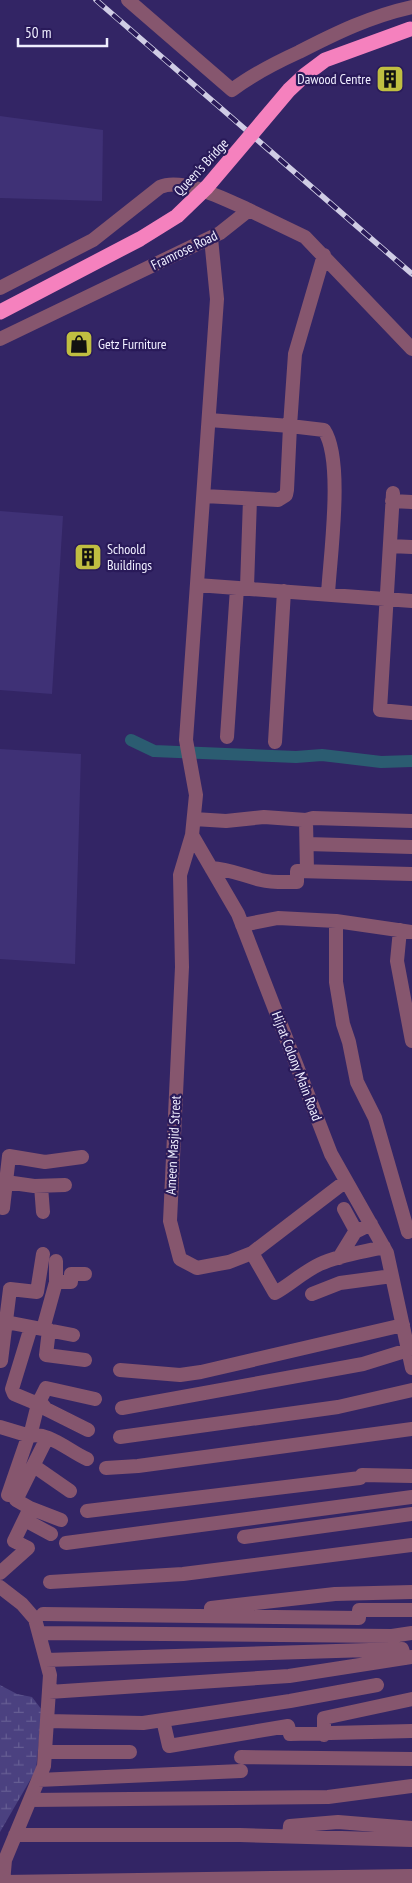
<svg xmlns="http://www.w3.org/2000/svg" width="412" height="1883" viewBox="0 0 412 1883" font-family="'PT Sans Narrow',sans-serif">
<defs>
<pattern id="wetland-marsh" width="20" height="14" patternUnits="userSpaceOnUse" patternTransform="scale(1.25)"><rect width="20" height="14" fill="#4b4180"/><path d="M1 5h8M5 5V1M11 12h8M15 12V8" fill="none" stroke="#655d93"/></pattern>
</defs>
<rect width="100%" height="100%" fill="#332565"/>
<!-- built -->
<path fill="#3f3176" d="M0 116 103 130 102 201 0 198Z
M0 511 63 516 52 694 0 690Z
M0 749 81 754 75 964 0 959Z"/>
<!-- wetland -->
<path fill="url(#wetland-marsh)" d="M0 1685 17 1694 32 1697 42 1710 36 1770 0 1832Z"/>
<g fill="none" stroke-linecap="round" stroke-linejoin="round">
<!-- canal -->
<path stroke="#2b5c71" stroke-width="12" d="M131 740 154 751 296 757 322 755 381 762 412 761"/>
<!-- street -->
<path stroke="#86566e" stroke-width="14" d="M128 0 232 90C253 74 275 63 299 52 336 33 371 16 412 7
M211 238 217 299 186 740 196 795 192 835 238 914 331 1154 387 1253 412 1368
M324 255 295 354 290 426 324 430C344 460 330 556 328 594
M0 288 93 240 160 187C183 177 226 200 249 210
M0 339 220 233 249 210 305 237 412 349
M393 493 380 710 412 713
M204 496 278 500 286 495 287 490 290 426 209 420
M392 501 412 502
M390 546 412 547
M197 585 412 601
M247 587 250 499
M227 737 237 588
M275 742 284 591
M194 819 226 821 264 817 306 820 313 818 412 821
M306 820 307 871
M192 835 180 875 182 967 170 1221 180 1259 197 1268 229 1262 252 1253 346 1181
M307 844 412 847
M211 868C230 869 244 876 261 880 273 883 286 882 297 882V871L412 874
M336 921V982L343 1024 349 1042 357 1082 375 1118 408 1232
M242 925 278 918 336 921 412 932
M400 930 397 961 412 1041
M6 1182 34 1186 65 1185
M41 1186 43 1212
M0 1207 3 1208 9 1156 45 1162 82 1157
M344 1209 356 1231
M252 1253 275 1293C291 1284 303 1272 320 1264 339 1255 363 1252 384 1247
M339 1258 355 1232 371 1224
M56 1282V1261
M312 1294 340 1283 392 1276
M6 1322 73 1335
M31 1327 12 1389 14 1394 38 1404
M43 1329 56 1282H71V1274H85
M49 1330 46 1355 85 1360
M1 1361 10 1289 37 1292 43 1254
M120 1370 180 1375 201 1372 403 1325
M39 1400 46 1409 88 1430
M122 1408 363 1364 408 1350
M0 1427 30 1436 38 1404 46 1388 95 1399
M120 1437 338 1407 412 1390
M47 1438 16 1500 30 1508 61 1520
M34 1466 70 1491
M106 1468 138 1466 412 1429
M8 1495 28 1437C46 1429 70 1452 87 1459
M87 1511 360 1478 362 1475 412 1476
M25 1520 51 1534
M244 1537 412 1514
M66 1543 412 1497
M0 1573 28 1548 14 1541 30 1508
M50 1582 183 1574 412 1545
M0 1587 22 1604 35 1619 50 1675 44 1766 5 1860 3 1883
M211 1608 335 1594 412 1592
M43 1614 359 1618V1610H412
M39 1633 392 1636 412 1633
M46 1660 402 1649 405 1658
M49 1692 289 1676 412 1657
M163 1720 169 1746 288 1726 290 1734 412 1731
M47 1721 143 1723 290 1701 377 1685
M324 1735V1718L412 1699
M45 1752H130
M241 1757 412 1759
M38 1780 241 1771
M30 1800 328 1797 412 1786
M15 1835H240L412 1840
M289 1836 290 1826 338 1822 412 1828
M4 1882 412 1876"/>
<defs>
<path id="rail" d="M96 0 412 274"/>
</defs>
<!-- rail casing -->
<use href="#rail" stroke="#d0cde5" stroke-width="5.5"/>
<!-- rail -->
<use href="#rail" stroke="#291a59" stroke-width="4" stroke-dasharray="11" stroke-linecap="butt"/>
<!-- highway-bridge -->
<path stroke="#f581be" stroke-width="15" d="M0 312 140 239 177 216 207 187 289 90 305 75 325 60 410 29"/>
</g>
<!-- icons -->
<defs>
<symbol id="building-square" viewBox="-11 -11 22 22"><rect x="-9" y="-9" width="18" height="18" rx="4" fill="#c0be41" stroke="#291a59"/><path d="M-4-6H4V6H1V3H-1V6H-4ZM-2.5-4.3h1.7v1.8h-1.7ZM.8-4.3h1.7v1.8H.8ZM-2.5-1h1.7V.8h-1.7ZM.8-1h1.7V.8H.8Z" fill="#111"/></symbol>
<symbol id="shop-square" viewBox="-11 -11 22 22"><rect x="-9" y="-9" width="18" height="18" rx="4" fill="#c0be41" stroke="#291a59"/><path d="M-5-2.5h2.3a2.7 3.5 0 0 1 5.4 0H5L5.5 6h-11ZM-1.5-2.5h3a1.5 2.3 0 0 0-3 0Z" fill="#111"/></symbol>
</defs>
<g fill-rule="evenodd">
<use href="#building-square" x="374" y="63" width="32" height="32"/>
<use href="#shop-square" x="63" y="328" width="32" height="32"/>
<use href="#building-square" x="72" y="541" width="32" height="32"/>
</g>
<g text-anchor="middle" dominant-baseline="central" stroke-width="4.5" stroke-linejoin="round" paint-order="stroke">
<!-- poi labels -->
<g font-size="14" fill="#f0efff" stroke="#291a59" text-anchor="start">
<text x="371" y="79" text-anchor="end">Dawood Centre</text>
<text x="98" y="344">Getz Furniture</text>
<text x="107" y="549">Schoold<tspan x="107" dy="16">Buildings</tspan></text>
</g>
<!-- street labels -->
<g font-size="14" fill="#f0efff" stroke="#291a59">
<text transform="translate(201 167) rotate(-47)">Queen's Bridge</text>
<text transform="translate(184 250) rotate(-26)">Framrose Road</text>
<text transform="translate(297 1066) rotate(69)">Hijrat Colony Main Road</text>
<text transform="translate(173 1145) rotate(-87)">Ameen Masjid Street</text>
</g>
</g>
<!-- scale -->
<path d="M18 38v8h89v-8" fill="none" stroke="#f0efff" stroke-width="2.5"/>
<text x="25" y="38" font-size="15" fill="#f0efff" stroke="#291a59" stroke-width="4" paint-order="stroke">50 m</text>
</svg>
